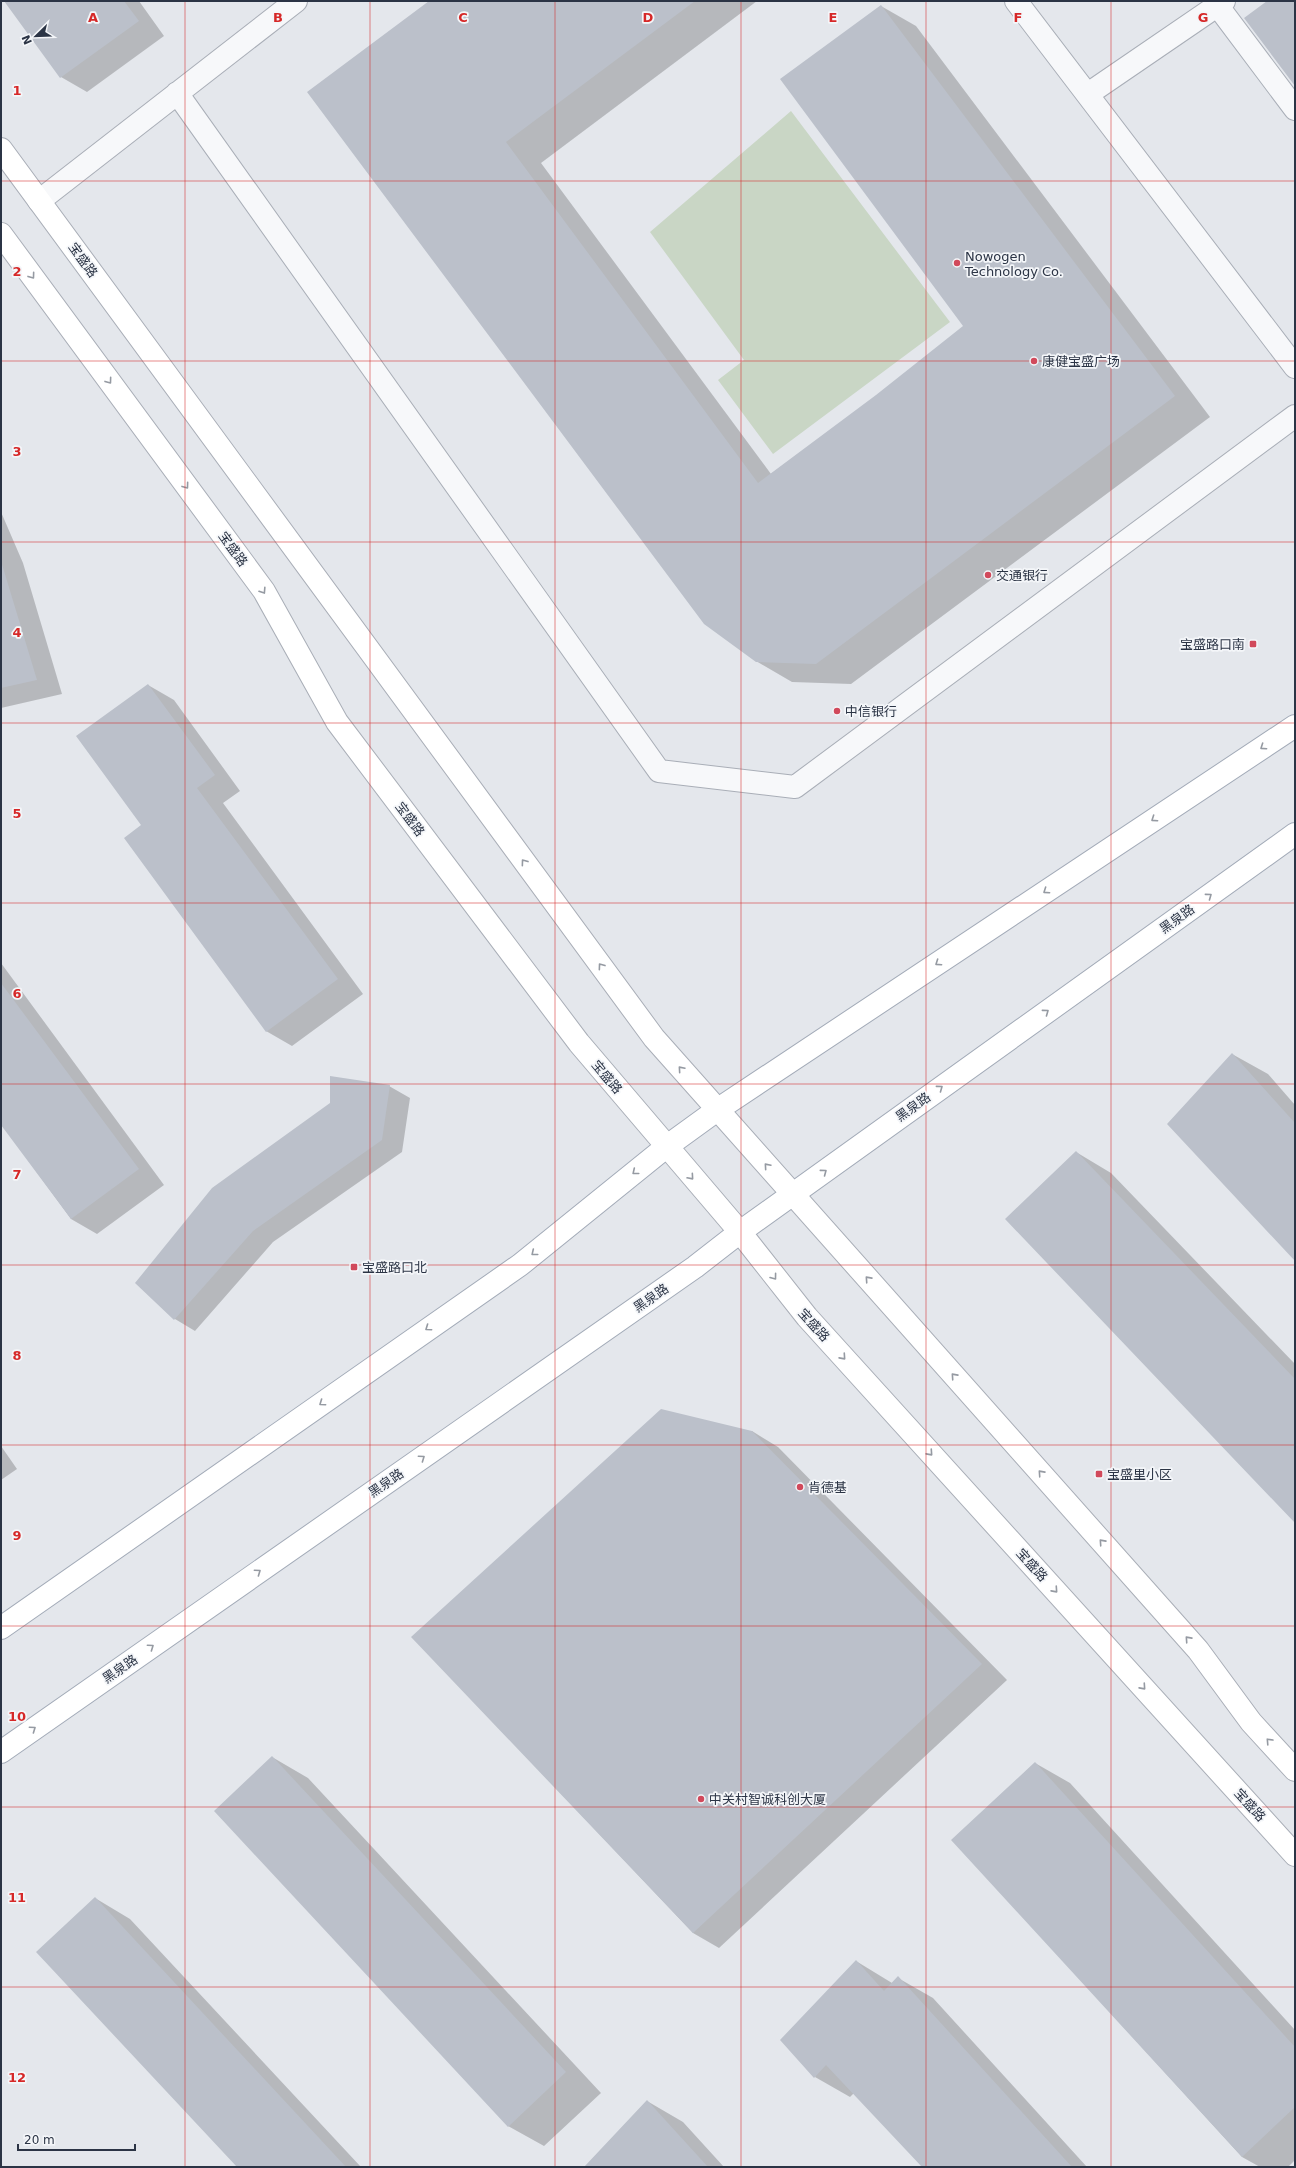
<svg xmlns="http://www.w3.org/2000/svg" width="1296" height="2168" viewBox="0 0 1296 2168" font-family="'DejaVu Sans','Noto Sans SC',sans-serif">
<rect width="100%" height="100%" fill="#e4e7ec"/>
<!-- green -->
<path fill="#c9d6c5" d="M791 111 950 322 773 454 718 380 744 360 650 232Z"/>
<!-- shadow -->
<path fill="#0003" d="M6 1H139L164 36 87 92 61 77Z
M431 1H757L541 163 771 474 877 396 965 327 881 6 916 26 1210 417 851 684 792 682 756 661Z
M1 512 23 563 62 694 1 708Z
M148 685 174 700 240 791 223 803 363 994 292 1046 266 1031 143 825Z
M1 963 164 1185 97 1234 71 1219 1 1123Z
M1232 1054 1268 1074 1295 1105V1259Z
M389 1086 410 1098 402 1152 273 1242 195 1331 175 1319 136 1283Z
M1076 1152 1111 1173 1295 1364V1522Z
M752 1431 778 1447 1007 1680 719 1948 693 1933 413 1637Z
M1 1446 17 1469 1 1480Z
M272 1757 308 1778 601 2093 544 2146 508 2126Z
M1035 1763 1070 1783 1295 2030V2160L1288 2167H1260L1242 2157 953 1840Z
M95 1898 130 1919 361 2167H238Z
M856 1961 892 1983 898 1978 933 1998 1087 2167H923L854 2093 850 2097 815 2077Z
M647 2101 683 2122 724 2167H585Z"/>
<!-- building -->
<path fill="#bbc0ca" d="M4 1H124L139 21 60 78Z
M429 1H695L506 142 758 483 876 395 963 326 780 79 881 5 1175 396 816 664 756 662 704 624 307 92Z
M1267 1H1295V86L1244 18Z
M1 561 37 680 1 688Z
M148 684 215 775 197 788 338 979 266 1032 124 838 141 825 76 736Z
M1 983 139 1169 71 1219 1 1125Z
M1232 1053 1295 1123V1261L1167 1124Z
M330 1076 390 1085 382 1140 253 1231 174 1320 135 1283 212 1188 330 1103Z
M1076 1151 1295 1379V1523L1005 1219Z
M661 1409 752 1431 982 1664 693 1933 411 1637Z
M272 1756 566 2072 508 2127 214 1811Z
M1035 1762 1295 2047V2107L1242 2157 951 1840Z
M95 1897 346 2167H237L36 1952Z
M856 1960 884 1991 898 1976 1072 2167H922L826 2065 814 2078 780 2040Z
M647 2100 708 2167H584Z"/>
<g fill="none" stroke-linecap="round" stroke-linejoin="round">
<defs>
<path id="street" d="M1016 1 1295 367
M1214 1 1295 109
M177 93 659 771 795 787 1295 416
M1088 94 1224 1
M39 201 296 1"/>
<path id="secondary" d="M1 149 654 1038 1198 1650 1251 1722 1295 1770
M1 234 264 591 337 722 579 1043 740 1232 807 1317 1295 1855"/>
<path id="primary" d="M1 1628 520 1265 666 1147 717 1110 1295 726
M1 1752 695 1267 740 1232 1295 834"/>
</defs>
<!-- street casing -->
<use href="#street" stroke="#a9aeb7" stroke-width="24"/>
<!-- secondary casing -->
<use href="#secondary" stroke="#a9aeb7" stroke-width="24"/>
<!-- primary casing -->
<use href="#primary" stroke="#a3abb8" stroke-width="24"/>
<!-- street -->
<use href="#street" stroke="#f7f8fa" stroke-width="22"/>
<!-- secondary -->
<use href="#secondary" stroke="#fff" stroke-width="22"/>
<!-- primary -->
<use href="#primary" stroke="#fff" stroke-width="22"/>
</g>
<!-- one-way arrows -->
<defs><path id="oneway-chevron" d="M-2-3.5L2.5 0L-2 3.5" fill="none" stroke-width="1.6" stroke-linecap="round" stroke-linejoin="round"/></defs>
<g stroke="#959aa2">
<use href="#oneway-chevron" transform="translate(32 276) rotate(54)"/>
<use href="#oneway-chevron" transform="translate(109 381) rotate(54)"/>
<use href="#oneway-chevron" transform="translate(186 486) rotate(54)"/>
<use href="#oneway-chevron" transform="translate(263 591) rotate(57)"/>
<use href="#oneway-chevron" transform="translate(1263 747) rotate(146)"/>
<use href="#oneway-chevron" transform="translate(1154 819) rotate(146)"/>
<use href="#oneway-chevron" transform="translate(524 862) rotate(-126)"/>
<use href="#oneway-chevron" transform="translate(1046 891) rotate(146)"/>
<use href="#oneway-chevron" transform="translate(1209 896) rotate(-36)"/>
<use href="#oneway-chevron" transform="translate(938 963) rotate(146)"/>
<use href="#oneway-chevron" transform="translate(601 966) rotate(-126)"/>
<use href="#oneway-chevron" transform="translate(1046 1012) rotate(-36)"/>
<use href="#oneway-chevron" transform="translate(681 1069) rotate(-131)"/>
<use href="#oneway-chevron" transform="translate(940 1088) rotate(-36)"/>
<use href="#oneway-chevron" transform="translate(767 1166) rotate(-131)"/>
<use href="#oneway-chevron" transform="translate(635 1172) rotate(141)"/>
<use href="#oneway-chevron" transform="translate(824 1172) rotate(-37)"/>
<use href="#oneway-chevron" transform="translate(691 1177) rotate(49)"/>
<use href="#oneway-chevron" transform="translate(534 1253) rotate(141)"/>
<use href="#oneway-chevron" transform="translate(774 1277) rotate(53)"/>
<use href="#oneway-chevron" transform="translate(868 1279) rotate(-132)"/>
<use href="#oneway-chevron" transform="translate(428 1328) rotate(145)"/>
<use href="#oneway-chevron" transform="translate(843 1357) rotate(48)"/>
<use href="#oneway-chevron" transform="translate(954 1376) rotate(-132)"/>
<use href="#oneway-chevron" transform="translate(322 1403) rotate(145)"/>
<use href="#oneway-chevron" transform="translate(930 1453) rotate(48)"/>
<use href="#oneway-chevron" transform="translate(422 1458) rotate(-35)"/>
<use href="#oneway-chevron" transform="translate(1041 1473) rotate(-132)"/>
<use href="#oneway-chevron" transform="translate(1102 1542) rotate(-132)"/>
<use href="#oneway-chevron" transform="translate(258 1572) rotate(-35)"/>
<use href="#oneway-chevron" transform="translate(1055 1590) rotate(48)"/>
<use href="#oneway-chevron" transform="translate(1188 1639) rotate(-132)"/>
<use href="#oneway-chevron" transform="translate(151 1647) rotate(-35)"/>
<use href="#oneway-chevron" transform="translate(1143 1687) rotate(48)"/>
<use href="#oneway-chevron" transform="translate(33 1729) rotate(-35)"/>
<use href="#oneway-chevron" transform="translate(1269 1741) rotate(-133)"/>
</g>
<!-- grid -->
<path fill="none" stroke="#d62828" stroke-width="1" stroke-opacity="0.55" d="M185 1V2167M370 1V2167M555 1V2167M741 1V2167M926 1V2167M1111 1V2167M1 181H1295M1 361H1295M1 542H1295M1 723H1295M1 903H1295M1 1084H1295M1 1265H1295M1 1445H1295M1 1626H1295M1 1807H1295M1 1987H1295"/>
<!-- markers -->
<g fill="#d1495b" stroke="#f4f6f9" stroke-width="1.5">
<circle cx="957" cy="263" r="4"/>
<circle cx="1034" cy="361" r="4"/>
<circle cx="988" cy="575" r="4"/>
<rect x="1249" y="640" width="8" height="8" rx="2"/>
<circle cx="837" cy="711" r="4"/>
<rect x="350" y="1263" width="8" height="8" rx="2"/>
<rect x="1095" y="1470" width="8" height="8" rx="2"/>
<circle cx="800" cy="1487" r="4"/>
<circle cx="701" cy="1799" r="4"/>
</g>
<g text-anchor="middle" dominant-baseline="central" stroke-width="3.5" stroke-linejoin="round" paint-order="stroke">
<!-- poi labels -->
<g font-size="13" fill="#2b3445" stroke="#f4f6f9" text-anchor="start">
<text x="965" y="256">Nowogen<tspan x="965" dy="15">Technology Co.</tspan></text>
<text x="1042" y="361">康健宝盛广场</text>
<text x="996" y="575">交通银行</text>
<text x="1245" y="644" text-anchor="end">宝盛路口南</text>
<text x="845" y="711">中信银行</text>
<text x="362" y="1267">宝盛路口北</text>
<text x="1107" y="1474">宝盛里小区</text>
<text x="808" y="1487">肯德基</text>
<text x="709" y="1799">中关村智诚科创大厦</text>
</g>
<!-- street labels -->
<g font-size="13" fill="#2b3445" stroke="#f4f6f9">
<text transform="translate(83 260) rotate(54)">宝盛路</text>
<text transform="translate(233 549) rotate(54)">宝盛路</text>
<text transform="translate(410 819) rotate(53)">宝盛路</text>
<text transform="translate(1177 919) rotate(-36)">黑泉路</text>
<text transform="translate(607 1077) rotate(50)">宝盛路</text>
<text transform="translate(913 1107) rotate(-36)">黑泉路</text>
<text transform="translate(651 1298) rotate(-35)">黑泉路</text>
<text transform="translate(814 1325) rotate(48)">宝盛路</text>
<text transform="translate(386 1483) rotate(-35)">黑泉路</text>
<text transform="translate(1032 1565) rotate(48)">宝盛路</text>
<text transform="translate(120 1669) rotate(-35)">黑泉路</text>
<text transform="translate(1250 1805) rotate(48)">宝盛路</text>
</g>
</g>
<g font-size="13" text-anchor="middle" font-weight="bold" fill="#d62828" stroke="#f4f6f9" stroke-width="3.5" stroke-linejoin="round" paint-order="stroke">
<text x="93" y="22">A</text>
<text x="278" y="22">B</text>
<text x="463" y="22">C</text>
<text x="648" y="22">D</text>
<text x="833" y="22">E</text>
<text x="1018" y="22">F</text>
<text x="1203" y="22">G</text>
<text x="17" y="95">1</text>
<text x="17" y="276">2</text>
<text x="17" y="456">3</text>
<text x="17" y="637">4</text>
<text x="17" y="818">5</text>
<text x="17" y="998">6</text>
<text x="17" y="1179">7</text>
<text x="17" y="1360">8</text>
<text x="17" y="1540">9</text>
<text x="17" y="1721">10</text>
<text x="17" y="1902">11</text>
<text x="17" y="2082">12</text>
</g>
<!-- border -->
<rect width="1296" height="2168" fill="none" stroke="#2b3445" stroke-width="4"/>
<!-- north arrow -->
<g transform="translate(36 36) rotate(247)" stroke="#f4f6f9" stroke-width="3" paint-order="stroke">
<path d="M0-3L7 15L0 10L-7 15Z" fill="#2b3445"/>
<text y="-6" font-size="11" font-weight="bold" text-anchor="middle" fill="#2b3445">N</text>
</g>
<!-- scale -->
<path d="M18 2144v6h117v-6" fill="none" stroke="#2b3445" stroke-width="2"/>
<text x="24" y="2144" font-size="12" fill="#2b3445" stroke="#f4f6f9" stroke-width="3" paint-order="stroke">20 m</text>
</svg>
